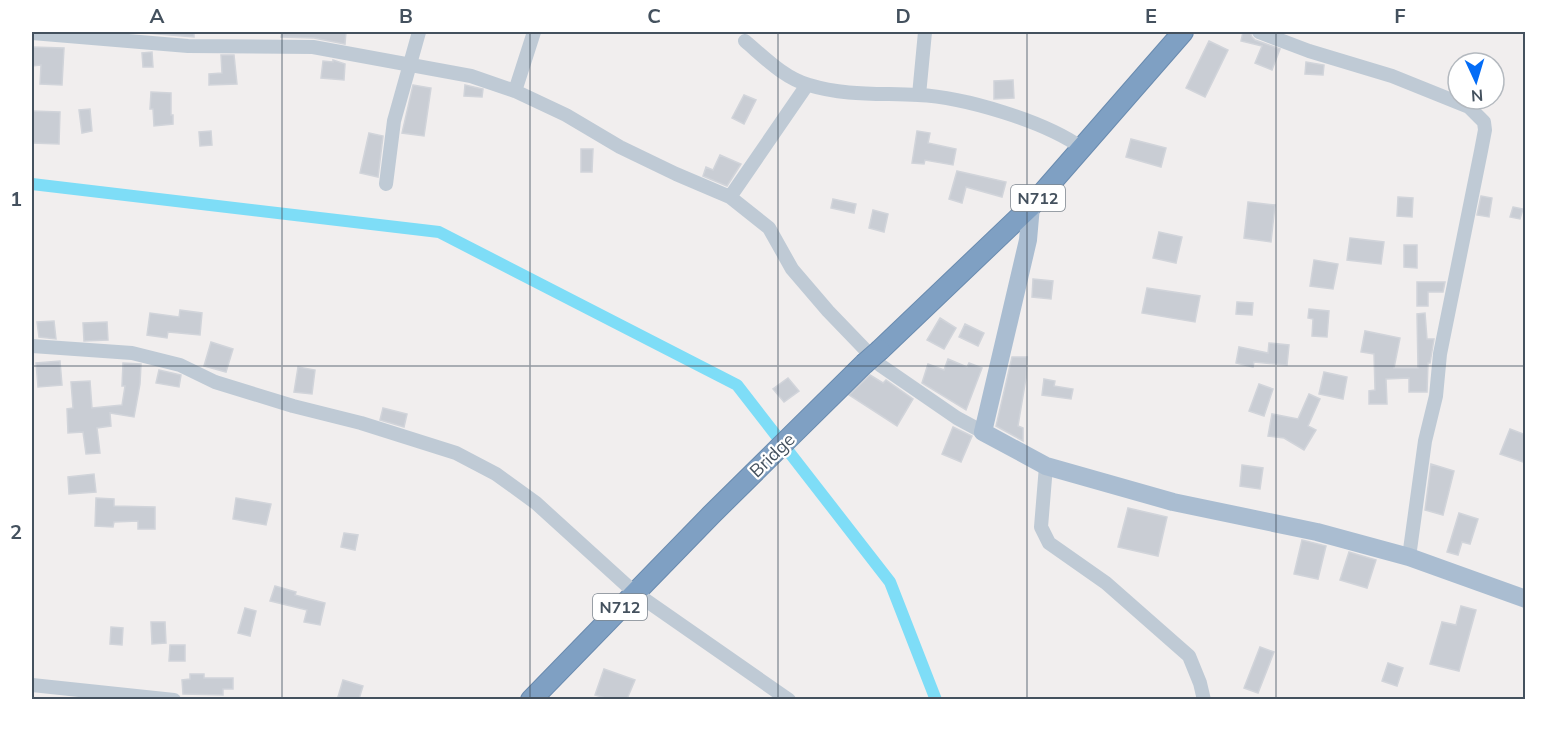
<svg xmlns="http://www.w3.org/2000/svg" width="1557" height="731" viewBox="0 0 1557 731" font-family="Mulish,sans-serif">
<rect width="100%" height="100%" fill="#f1eeee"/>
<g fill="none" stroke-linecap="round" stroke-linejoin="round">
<!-- canal -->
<path stroke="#7eddf7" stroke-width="12" d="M32 184 439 232 737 385 890 582 936 700"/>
</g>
<!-- building -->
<path fill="#c9cdd4" stroke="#d1d4da" stroke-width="1.5" d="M146 32H194V37L145 33Z
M282 32H346L345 44 314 38 281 37Z
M1243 32H1250L1252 37 1255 40 1280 49 1272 70 1255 63 1262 46 1241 41Z
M1209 41 1228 50 1205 97 1186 88Z
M32 47 64 48 62 85 40 84 41 65 32 66Z
M152 52 153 67H143L142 53Z
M221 55H234L237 84 209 85V74L222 73Z
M333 60 345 64 344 80 321 78 323 61 333 62Z
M1306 62 1324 65 1323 75 1305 74Z
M1013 80 1014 98 994 99V81Z
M413 85 431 88 424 136 402 133Z
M465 85 483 89 482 97 464 96Z
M151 92 171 93V115H173V124L154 126 153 109H150Z
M744 95 756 100 744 124 732 118Z
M90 109 92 131 82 133 79 110Z
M32 111 60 112 59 144 32 143Z
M211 131 212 145 200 146 199 132Z
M917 131 930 133 928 143 956 149 953 165 925 160 924 164 912 163Z
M369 133 383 136 378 177 360 173Z
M1131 139 1166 148 1161 167 1126 157Z
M581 149H593L592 172H581Z
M720 155 741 164 727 186 703 176 706 167 713 170Z
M957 171 1006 182 1002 197 966 187 962 203 949 199Z
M1481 196 1492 198 1489 217 1477 215Z
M1398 197 1413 198 1412 217 1397 216Z
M833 199 856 204 854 213 831 208Z
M1248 202 1275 205 1271 242 1244 238Z
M1513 207 1523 209 1520 219 1510 217Z
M873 210 888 214 884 232 869 228Z
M1159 232 1182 237 1176 263 1153 258Z
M1350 238 1384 242 1381 264 1347 260Z
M1404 245H1417V268L1404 267Z
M1314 260 1338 264 1333 289 1310 286Z
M1033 279 1053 281 1051 299 1032 297Z
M1417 282H1445L1443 292H1428V306H1417Z
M1147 288 1200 296 1195 322 1142 313Z
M1237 302 1253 303 1252 315 1236 314Z
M1309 309 1329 311 1327 337 1312 336 1313 319 1308 318Z
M180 310 202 313 200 335 168 332 167 338 147 335 150 313 179 317Z
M1425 313 1427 339H1434L1430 363H1428L1427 392H1409V378L1386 379 1387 404H1369V391L1375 390 1374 354 1361 352 1365 331 1400 338 1394 368H1418L1417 314Z
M940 318 956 328 944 349 927 340Z
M54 321 56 339 39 337 37 322Z
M107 322 108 340 84 341 83 323Z
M965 324 984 333 978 346 959 337Z
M211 342 233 349 226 372 204 366Z
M1269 343 1289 345 1287 365 1254 362 1253 367 1236 363 1239 347 1268 353Z
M1012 357H1027L1026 378 1018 426 1023 428V441L996 426Z
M948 359 967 367 969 363 982 368 966 410 922 383 928 364 944 370Z
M60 361 62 385 38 387 36 363Z
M123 363 141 364 140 384 134 417 110 413 111 426 97 428 100 453 86 454 83 432 68 433 67 409 73 408 71 382 90 381 92 408 122 405 125 386H122Z
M298 367 315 370 312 394 294 392Z
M159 370 181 375 179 387 156 383Z
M1324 372 1347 377 1343 399 1319 394Z
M870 375 883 383 886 380 913 399 897 426 849 395Z
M788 378 799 391 784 402 773 389Z
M1044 379 1055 381 1054 386 1073 389 1071 399 1042 395Z
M1259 384 1273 389 1264 416 1249 411Z
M1309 394 1320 399 1308 426 1316 430 1304 450 1284 438 1268 436 1272 414 1298 419Z
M383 408 407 414 404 427 380 420Z
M953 427 972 436 961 462 942 454Z
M1510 429 1526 435V463L1500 454Z
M1431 464 1454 471 1443 515 1425 510Z
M1242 465 1263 468 1260 489 1240 486Z
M94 474 96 492 69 494 68 477Z
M96 498 114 499V506L155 507V529H138V521L114 522 113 527 95 526Z
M236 498 271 504 266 525 233 519Z
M1128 508 1167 517 1158 556 1118 547Z
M1459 513 1478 519 1470 544 1462 542 1458 555 1447 552Z
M344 533 358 535 355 550 341 547Z
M1302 540 1326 546 1318 579 1294 574Z
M1349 552 1376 560 1367 588 1340 580Z
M275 586 296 592 295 595 325 603 320 625 304 622 307 610 270 601Z
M1461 606 1476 610 1459 671 1430 664 1442 622 1456 625Z
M245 608 256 611 250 636 238 633Z
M151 622H165L166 643 152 644Z
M111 627 123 628 122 645 110 644Z
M170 645H185V661H169Z
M1260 647 1274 652 1258 693 1244 688Z
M1388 663 1403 668 1397 686 1382 681Z
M604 669 635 680 627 699H609L595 695Z
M190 674H204V678H233V689H223V695L183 694 182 680 190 679Z
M343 680 363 686 359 699H347L338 697Z"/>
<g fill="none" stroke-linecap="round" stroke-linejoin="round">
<defs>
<path id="highway" d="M880 350 1031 206 1183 32
M531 700 711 515 864 364"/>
</defs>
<!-- highway casing -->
<use href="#highway" stroke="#6a8baf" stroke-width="22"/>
<!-- minor -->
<path stroke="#bfcad5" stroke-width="14" d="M1259 32 1309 51 1392 76 1469 107 1484 122 1485 130 1481 151 1440 354 1436 396 1425 441 1409 557
M32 33 188 46 313 47 471 76 515 91 566 115 620 147 676 174 730 197 769 228 792 269 828 311 880 365 957 418 983 432
M745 41C764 57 784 78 809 85 845 96 881 93 918 95 964 97 1044 121 1082 148
M515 91 534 32
M919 95 925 32
M386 184 394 121 419 32
M730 197 807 85
M32 346 132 353 180 365 215 382 293 406 361 423 456 453 496 474 536 503 634 592 789 700
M1046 466 1041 527 1049 543 1106 583 1189 656 1200 683 1204 700
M32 685 174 700"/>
<!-- major -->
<path stroke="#aabdd1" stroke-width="18" d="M1031 206 1028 240 983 432 1046 466 1173 502 1317 532 1409 557 1526 599"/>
<!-- highway -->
<use href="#highway" stroke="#7fa0c3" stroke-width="20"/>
<defs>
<path id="highway-bridge" d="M864 364 880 350"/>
</defs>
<!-- highway-bridge casing -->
<use href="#highway-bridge" stroke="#6a8baf" stroke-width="22" stroke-linecap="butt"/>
<!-- highway-bridge -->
<use href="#highway-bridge" stroke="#7fa0c3" stroke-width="20"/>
</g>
<!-- grid -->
<path fill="none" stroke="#44515e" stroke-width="1.5" stroke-opacity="0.55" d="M282 32V700M530 32V700M778 32V700M1027 32V700M1276 32V700M32 366H1526"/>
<g text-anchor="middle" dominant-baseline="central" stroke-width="4.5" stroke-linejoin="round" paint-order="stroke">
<!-- shield labels -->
<g fill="#fff" stroke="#7c858e" stroke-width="1.5">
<rect x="1011" y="185" width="54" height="26" rx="4.5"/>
<rect x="593" y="594" width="54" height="26" rx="4.5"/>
</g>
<g font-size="16" font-weight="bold" fill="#44515e">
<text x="1038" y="198">N712</text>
<text x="620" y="607">N712</text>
</g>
<!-- street labels -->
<g font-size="18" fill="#44515e" stroke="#fff">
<text transform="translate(772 455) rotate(-44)">Bridge</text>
</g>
</g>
<!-- border -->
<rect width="1557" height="731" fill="none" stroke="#ffffff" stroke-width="66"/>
<!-- north arrow -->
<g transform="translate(1476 81) rotate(176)"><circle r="28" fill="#ffffff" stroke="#b4b9bf" stroke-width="1.5"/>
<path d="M0-4.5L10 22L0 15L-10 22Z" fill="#036cf6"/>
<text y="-9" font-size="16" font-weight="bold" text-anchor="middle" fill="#44515e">N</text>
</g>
<rect x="33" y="33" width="1491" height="665" fill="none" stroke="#44515e" stroke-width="2"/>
<g font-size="20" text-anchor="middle" font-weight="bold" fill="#44515e">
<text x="157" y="23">A</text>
<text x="406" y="23">B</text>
<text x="654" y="23">C</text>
<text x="903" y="23">D</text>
<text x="1151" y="23">E</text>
<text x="1400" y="23">F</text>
<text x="16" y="206">1</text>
<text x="16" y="539">2</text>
</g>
</svg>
